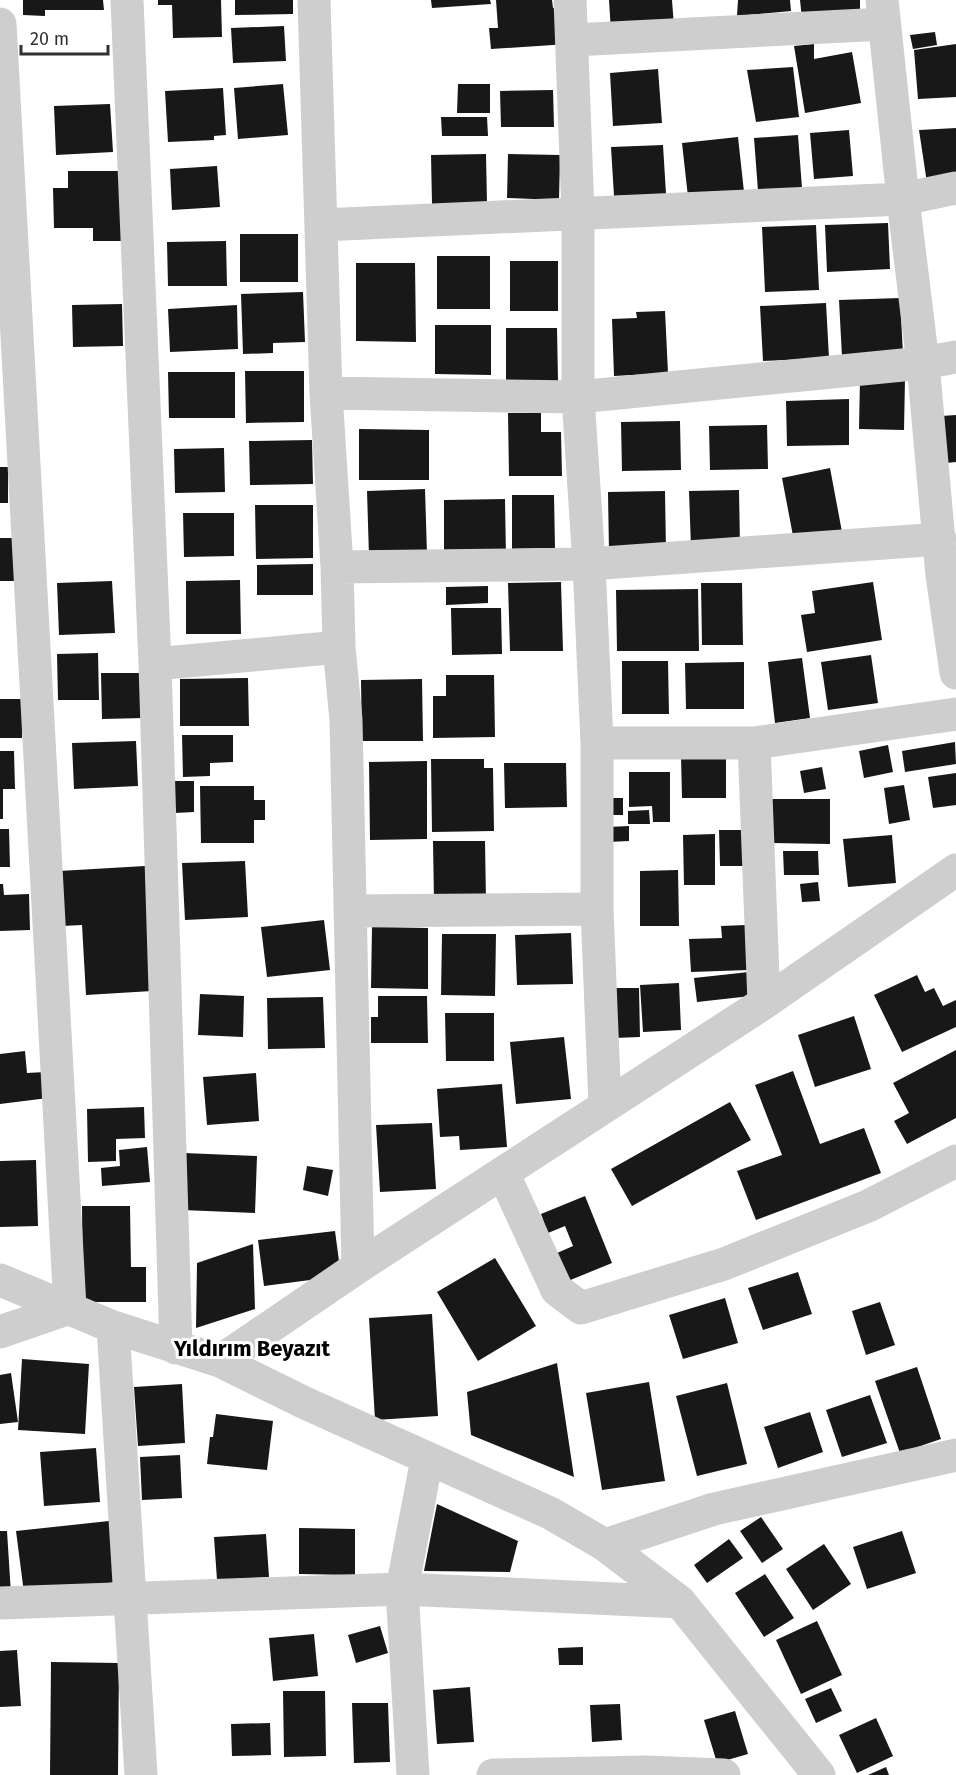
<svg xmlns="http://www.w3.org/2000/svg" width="956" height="1775" viewBox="0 0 956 1775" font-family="'Fira Sans',sans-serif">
<rect width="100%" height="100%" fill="#fff"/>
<!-- building -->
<path fill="#181818" d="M23 0H103L104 10H45V16L23 15Z
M158 0H221L222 37 173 38 172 5H158Z
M235 0H293V14L235 15Z
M431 0H490L491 4 432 8Z
M496 0H552L553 8 565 7 568 44 491 49 489 28H498Z
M609 0H672L674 27 611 32Z
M738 0H790L791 11 737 16Z
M800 0H860V13L802 19Z
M284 26 286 61 233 63 231 28Z
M935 32 937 45 913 49 910 35Z
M814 44V59L852 52 861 103 805 113 794 46Z
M956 44V97L918 99 914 50Z
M793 67 799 117 756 122 747 70Z
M658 69 662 123 613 126 610 73Z
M283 84 288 135 238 139 234 88Z
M458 84H490V113H457Z
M223 88 226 135 214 136V140L168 142 165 91Z
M553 90 554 127H501L500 91Z
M110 104 113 152 56 155 54 106Z
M441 117H487L488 136H442Z
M956 128V177L927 183 919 130Z
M849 130 853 176 814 179 810 133Z
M798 135 802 188 758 191 754 138Z
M738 137 744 192 688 197 682 143Z
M663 145 666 194 614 196 611 147Z
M486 154 487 204H432L431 155Z
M508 154 560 155 559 200 507 198Z
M217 166 220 207 172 210 170 169Z
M68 171H128L122 241H93V228H54L53 188H68Z
M888 223 890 269 827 272 825 225Z
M816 225 819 290 765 292 762 227Z
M240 234H298V282H240Z
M226 241 227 286H168L167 242Z
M437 256H490V309H437Z
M510 261H558V311H510Z
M356 263H415L416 342 356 341Z
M303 292 305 342 273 343V353L243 354 241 294Z
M900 298 903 354 842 357 839 300Z
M826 303 829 358 763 361 760 306Z
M122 304 123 346 73 347 72 305Z
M237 305 238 349 170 352 168 309Z
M665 311 668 373 614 376 612 319 637 318 636 312Z
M435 325H491V375L435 374Z
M506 328H557L558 381 506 387Z
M245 371H304V422L246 423Z
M168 372H235V418H169Z
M860 378 905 379 904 430 859 429Z
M849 399V445L787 446 786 401Z
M508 413H541V432H561L562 476H509Z
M956 415V462L946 463 941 416Z
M680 421 681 470 622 471 621 422Z
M767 425 768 469 710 470 709 426Z
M359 429 429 430V480H359Z
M312 440 313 484 250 485 249 441Z
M224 448 225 492 175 493 174 449Z
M0 467H8V503H0Z
M830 468 842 532 794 541 782 478Z
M425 489 427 554 369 556 367 491Z
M739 490 740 546 691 548 689 491Z
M665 491 666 552 609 553 608 492Z
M512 495H554L555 548 512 549Z
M505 499 506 558H444V500Z
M255 505H313V558L256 559Z
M183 513H234V556L184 557Z
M0 538H17V581H0Z
M313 564V595H257V565Z
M240 580 241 634H186V581Z
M112 581 115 633 59 635 57 583Z
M561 582 563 651H510L508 583Z
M873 582 882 640 807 652 801 615 815 613 812 591Z
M701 583H742L743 645H702Z
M488 586V603L446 605V587Z
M698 589 699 651H617L616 590Z
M451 608H501L502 654 452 655Z
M98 653 99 700H58L57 654Z
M871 655 878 703 828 710 821 662Z
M802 658 810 718 775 723 768 662Z
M622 661H668L669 714H622Z
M744 662V709H686L685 663Z
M101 673H144V718L102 719Z
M446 675H494L495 737 433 738V696H446Z
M248 678 249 726H180V679Z
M422 679 423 741H362L361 680Z
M0 699H22V738H0Z
M182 735H233V762L210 763V776L183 777Z
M136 741 138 786 74 789 72 743Z
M955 742 956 764 905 772 902 751Z
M888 745 893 772 864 778 859 751Z
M0 751H14L15 789H3V819H0Z
M681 756H726V798H682Z
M431 759H484V768H493L494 831 432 832Z
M427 761V839L370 840 369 762Z
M504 763H566L567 807 505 808Z
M822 767 826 789 804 793 800 771Z
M629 772H670V822H653L652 806 629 807Z
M956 773V805L933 808 928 777Z
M175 781H194V812L175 813Z
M904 785 910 820 889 824 884 788Z
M200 786H254V800H265V820H254V843H201Z
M608 798H623V815H609Z
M772 799H830V844L772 843Z
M649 810 650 824H628V811Z
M629 826V841L608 842V827Z
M0 829H9L10 867H0Z
M719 830H744V866H720Z
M715 834V885H684L683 835Z
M892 835 896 883 848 887 843 839Z
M433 841H485L486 902H434Z
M783 851H818L819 875H784Z
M245 861 248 917 185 920 182 863Z
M145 866 152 991 86 995 82 925 62 926 59 871Z
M678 870 679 926H640V871Z
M818 882 820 901 802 902 800 884Z
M0 884H3L4 895 29 894 30 930 0 931Z
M324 920 330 970 267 977 261 927Z
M746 925 748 970 691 972 689 939 722 938 721 926Z
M372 927 428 928V989L371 988Z
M571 933 573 984 517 985 515 935Z
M442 934H496L495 996 441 995Z
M749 972 751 996 697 1002 694 978Z
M917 975 925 992 934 988 943 1006 956 1000V1027L902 1052 874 995Z
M679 983 681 1030 643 1032 640 985Z
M613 988H639L640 1037 614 1038Z
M200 994 244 996 243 1037 198 1035Z
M378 996H427L428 1043H371V1017H378Z
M323 997 325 1048 268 1049 267 998Z
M445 1013H494V1061H446Z
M854 1016 871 1069 815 1087 798 1035Z
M564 1037 571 1099 516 1104 510 1042Z
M956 1050V1118L907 1144 894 1121 909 1113 893 1083Z
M25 1051 27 1073 45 1072 48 1098 0 1104V1054Z
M793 1071 820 1144 864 1128 881 1173 756 1220 737 1171 782 1155 755 1085Z
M256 1073 259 1121 207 1125 203 1077Z
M502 1084 507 1147 460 1150 459 1136 440 1137 437 1089Z
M730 1102 751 1140 632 1206 611 1169Z
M144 1107 145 1138 116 1139V1161L88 1162 87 1109Z
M432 1123 436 1189 380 1192 376 1125Z
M147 1147 150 1182 102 1186 101 1168 120 1166 119 1150Z
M184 1153 257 1156 255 1213 182 1210Z
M36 1160 38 1226 0 1227V1161Z
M307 1166 333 1170 328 1196 303 1190Z
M585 1196 612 1263 568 1281 557 1253 573 1246 565 1226 548 1233 541 1214Z
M82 1206H130L131 1267H146V1302H83Z
M335 1231 341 1276 264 1286 258 1240Z
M253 1244 255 1309 196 1328 197 1263Z
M495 1258 536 1326 478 1361 437 1292Z
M798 1272 812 1314 763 1330 748 1288Z
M725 1298 738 1343 683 1359 669 1315Z
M880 1302 895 1345 866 1355 852 1311Z
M432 1314 438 1416 375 1420 369 1318Z
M22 1359 89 1364 85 1434 18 1430Z
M557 1363 574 1477 471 1435 467 1392Z
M917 1367 941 1439 900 1453 875 1381Z
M11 1373 18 1422 0 1424V1375Z
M649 1382 665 1481 602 1490 586 1393Z
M727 1383 747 1464 697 1476 676 1396Z
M182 1384 185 1443 138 1446 134 1387Z
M870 1395 887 1443 842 1457 826 1410Z
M810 1412 823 1452 778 1468 764 1427Z
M216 1414 273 1421 267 1470 207 1464 210 1437H213Z
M96 1448 100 1502 44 1506 40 1452Z
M180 1455 182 1498 142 1500 140 1457Z
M437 1504 518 1541 510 1572 424 1571Z
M761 1517 783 1549 762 1563 740 1531Z
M109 1521 116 1582 24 1593 16 1531Z
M299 1528 355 1529V1575L299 1574Z
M0 1531H7L11 1594 0 1595Z
M902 1531 916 1573 867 1589 853 1547Z
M266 1534 269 1577 217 1580 214 1537Z
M729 1539 743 1558 707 1583 694 1565Z
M824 1544 851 1584 813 1610 786 1569Z
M765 1574 794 1618 764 1637 735 1593Z
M817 1621 842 1675 801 1694 776 1640Z
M380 1626 388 1653 356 1663 348 1635Z
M314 1634 318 1676 273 1681 269 1638Z
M583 1647V1665H559L558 1648Z
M17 1650 21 1706 0 1707V1651Z
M51 1662 119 1663 118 1775H50Z
M470 1687 474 1742 437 1744 433 1690Z
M831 1688 842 1711 816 1723 805 1699Z
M283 1691H325L326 1756 284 1757Z
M352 1703H388L390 1762 354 1763Z
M620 1704 622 1740 592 1742 590 1705Z
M735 1711 748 1754 717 1763 704 1720Z
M876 1718 893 1756 857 1773 839 1735Z
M270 1723 271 1755 232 1756 231 1724Z
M886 1767 889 1775H868Z"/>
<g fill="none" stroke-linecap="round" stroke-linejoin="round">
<!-- minor -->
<path stroke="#cecece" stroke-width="33" d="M127 0 155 664 176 1348
M314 0 326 393 337 567 339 647 346 720 358 1267
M570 0 578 213V397L589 564 597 743V909L605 1106
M882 0 903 199 923 363 942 575 956 673
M0 24 70 1308 0 1332
M573 40 884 24
M321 225 903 199 956 188
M326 393 578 397 923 363 956 357
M337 567 589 564 940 539
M155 664 339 647
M597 743H754L956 714
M754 743 764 1003
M351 911 597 909
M503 1173 557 1290 581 1308 724 1264 868 1206 956 1161
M0 1280 113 1327 220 1361 305 1403 550 1513 605 1545 680 1602 819 1775
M113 1327 141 1775
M220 1361 358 1267 764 1003 956 870
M605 1545 714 1509 956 1455
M0 1603 402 1589 680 1602
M413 1775 402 1589 427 1459
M493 1775 646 1772 724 1775"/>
</g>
<g text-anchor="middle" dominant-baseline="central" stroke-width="6" stroke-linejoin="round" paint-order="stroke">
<!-- district labels -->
<g font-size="22" font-weight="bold" fill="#000" stroke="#fff">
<text x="252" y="1348">Yıldırım Beyazıt</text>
</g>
</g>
<!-- scale -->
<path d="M21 45v9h87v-9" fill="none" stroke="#313131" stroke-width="3"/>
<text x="30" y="45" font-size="18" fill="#313131" stroke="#ffffff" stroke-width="4.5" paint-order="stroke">20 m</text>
</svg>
